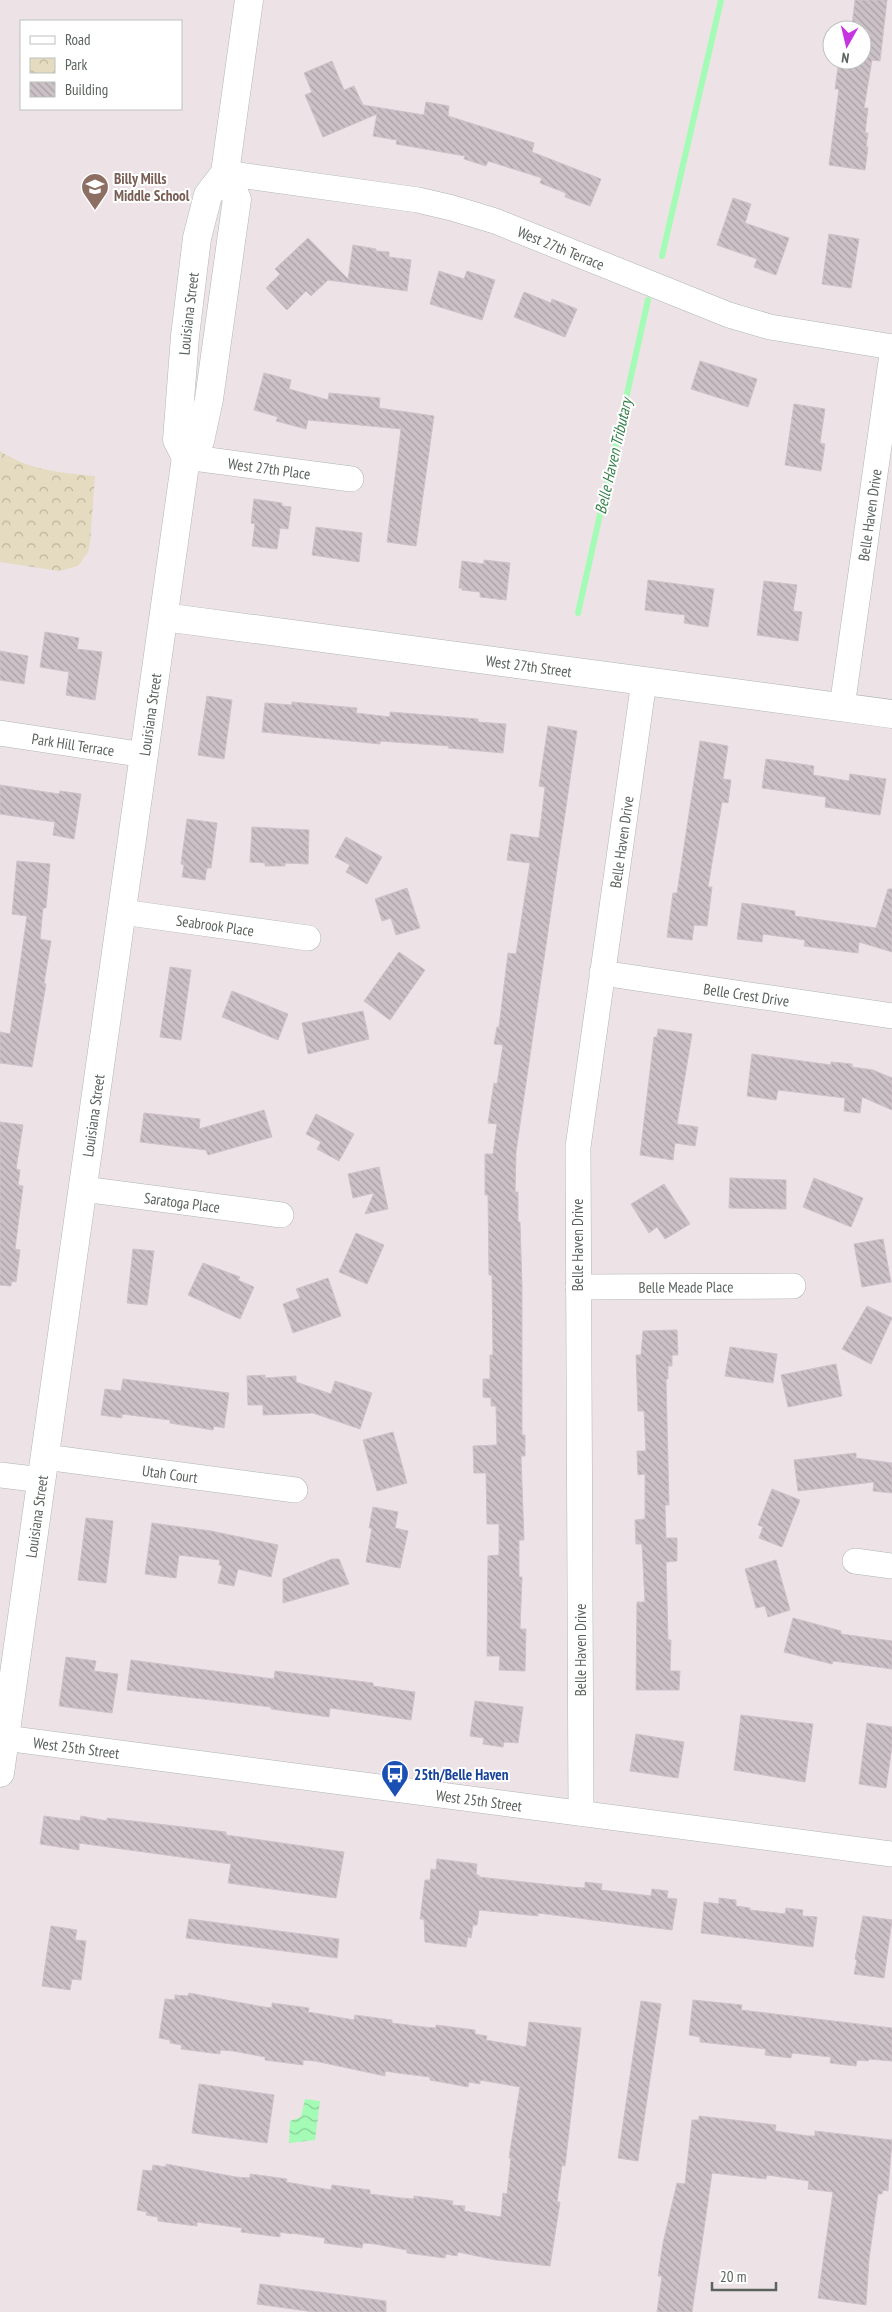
<svg xmlns="http://www.w3.org/2000/svg" width="892" height="2312" viewBox="0 0 892 2312" font-family="'PT Sans Narrow',sans-serif">
<defs>
<pattern id="park-crowns" width="20" height="18" patternUnits="userSpaceOnUse" patternTransform="scale(1.25)"><rect width="20" height="18" fill="#e4dbc0"/><path d="M2 6a3 3 0 1 1 6 0M12 15a3 3 0 1 1 6 0" fill="none" stroke="#bcb59f"/></pattern>
<pattern id="water-waves" width="16" height="10" patternUnits="userSpaceOnUse" patternTransform="scale(1.25)"><rect width="16" height="10" fill="#a4fbb5"/><path d="M0 5q4-4 8 0t8 0" fill="none" stroke="#89cf96"/></pattern>
<pattern id="building-back-hatch" width="6" height="6" patternUnits="userSpaceOnUse" patternTransform="scale(1.25)"><rect width="6" height="6" fill="#cbc1c6"/><path d="M-1 5l2 2M0 0l6 6M5-1l2 2" fill="none" stroke="#a8a0a4"/></pattern>
</defs>
<rect width="100%" height="100%" fill="#ede3e7"/>
<!-- park -->
<path fill="url(#park-crowns)" d="M0 451C28 470 62 473 95 476L90 543 88 552 78 566 59 571 0 562Z"/>
<!-- water -->
<path fill="url(#water-waves)" d="M305 2099 320 2101 315 2140 289 2143 290 2121 301 2117Z"/>
<g fill="none" stroke-linecap="round" stroke-linejoin="round">
<!-- stream -->
<path stroke="#a4fbb5" stroke-width="6" d="M662 256 721 0
M578 613 648 300"/>
</g>
<!-- building -->
<path fill="url(#building-back-hatch)" stroke="#d1c1ca" d="M855 0H887L880 61 872 60 864 108H868L865 133H868L866 147H868L865 170 829 165 839 89H835L839 60H862V30H843L844 23 852 25Z
M332 61 344 90 354 86 363 105 424 115 426 102 449 106 448 116 534 143 532 152 601 179 590 206 565 197 566 193 540 183 542 178 488 161 486 166 464 159 465 156 396 144 397 140 373 136 377 114 323 137 305 95 312 92 304 73Z
M733 198 751 204 745 223 789 238 776 275 754 267 757 259 717 245Z
M829 234 859 239 851 288 822 284Z
M308 238 348 279 353 245 376 249V251L389 252V257L411 260 407 291 328 280 311 296 306 291 287 310 266 288 280 274 275 269Z
M439 271 464 279 467 271 495 280 482 320 430 304Z
M524 292 551 303 552 299 577 309 565 337 514 317Z
M700 361 757 379 748 407 691 389Z
M264 373 291 380 289 389 328 400 329 393 380 398 379 408 434 416 416 546 387 542 401 429 308 420 306 429 276 421 278 417 254 410Z
M794 404 825 409 820 443 825 444 821 471 785 465Z
M254 499 282 503V506L291 507 288 529 280 528 277 549 252 546 255 524 251 523Z
M316 527 362 533 359 562 312 555Z
M484 560 510 563 506 600 480 597V592L462 590V588H459L462 561 484 564Z
M648 580 714 589 708 627 684 623 685 615 645 610Z
M764 581 797 585 793 611 802 612 798 641 757 635Z
M45 632 79 638 77 649 102 652 95 700 66 695 69 672 40 667Z
M0 651 28 656 24 684 0 680Z
M207 696 232 700 224 759 198 755Z
M292 702 357 708 356 713 390 717V712L478 719V722L506 724 503 753 448 748 449 746 380 741V744L262 732 265 703 292 705Z
M548 726 577 731 516 1152 515 1192H518V1222H520L522 1285V1435H525V1456H521L524 1540H519V1577H522L520 1629H526L525 1671 499 1670 500 1656H487L488 1556 499 1555V1524H487L486 1473H474L473 1446 497 1445 496 1406H491V1398L483 1397V1379H490V1355H493L492 1275H489L488 1195H485V1154H493L497 1124 488 1123 494 1083 497 1084 503 1045 494 1044 497 1027H499L508 953 516 954 530 863 507 860 511 834 539 838 545 787 539 786Z
M700 741 728 746 723 779 731 780 728 803 722 802 708 887H712L707 926 694 925 692 940 667 937 673 893H677Z
M766 759 814 766 813 775 849 781 850 774 886 779 880 815 825 807 826 797 762 788Z
M0 785 59 794 60 791 81 794 74 839 53 835 55 822 0 814Z
M187 819 217 823 211 868H207L205 880 182 877 184 865 181 864Z
M252 827 309 830 308 864 285 863V866H265V863L250 862Z
M346 837 382 857 367 884 346 872 350 865 335 857Z
M17 861 50 864 46 908H43L40 939 51 941 44 983 46 984 32 1067 0 1063V1032L10 1034 27 916 12 914Z
M407 888 420 928 396 935 391 918 382 921 375 899Z
M888 889H892V952L859 942 858 953 804 946 805 940 763 934 762 942 737 939 742 903 795 911V916L876 928Z
M399 952 425 970 390 1020 364 1001Z
M170 967 191 970 181 1040 160 1037Z
M232 991 288 1014 278 1040 222 1017Z
M363 1011 369 1039 308 1054 302 1023Z
M658 1029 692 1034 677 1124 698 1127 695 1146 675 1143 673 1160 640 1155 654 1037H657Z
M752 1054 831 1065V1062L852 1064V1067L873 1070 892 1078V1110L862 1097 860 1113 844 1111 845 1098 778 1090 776 1100 747 1096Z
M264 1110 272 1137 208 1155 206 1150 140 1142 144 1113 200 1119 199 1129Z
M316 1114 354 1134 339 1161 317 1149 321 1142 306 1134Z
M0 1122 23 1125 16 1169 20 1170 18 1185 23 1186 15 1249 20 1250 16 1282 12 1281 11 1286 0 1285Z
M379 1167 388 1209 365 1214 374 1193 353 1198 348 1174Z
M730 1178 786 1180V1209L729 1208Z
M814 1178 863 1198 851 1227 803 1207Z
M664 1184 690 1224 665 1239 657 1227 649 1233 631 1204Z
M356 1233 384 1245 367 1284 339 1272Z
M883 1239 891 1282 862 1287 854 1244Z
M133 1249 154 1251 147 1305 127 1303Z
M203 1263 240 1277 238 1280 254 1287 240 1319 188 1295Z
M328 1278 341 1316 293 1333 283 1304 300 1298 296 1289Z
M867 1306 892 1318 871 1364 842 1349Z
M677 1330 678 1355H672V1366H668V1379H666L669 1505H665L666 1538H677V1561L666 1562 668 1640H671L670 1671H680L679 1690H636L637 1602H645L642 1544H636L635 1520 645 1519V1474L638 1475 637 1451H646L644 1411H638L636 1355H641L643 1331Z
M730 1347 777 1354 773 1383 725 1376Z
M836 1364 842 1396 788 1407 781 1375Z
M265 1375V1378L296 1376V1382L331 1394 335 1381 372 1393 360 1429 313 1413 263 1415V1405H248L247 1376Z
M123 1379 229 1393 224 1428 214 1426 213 1430 170 1423V1420L122 1414V1418L101 1415 105 1389 121 1391Z
M393 1432 407 1483 377 1491 363 1440Z
M856 1453V1458L892 1463V1493L873 1491 874 1482 798 1491 794 1460Z
M772 1489 800 1500 782 1547 759 1538 763 1527 758 1525Z
M373 1507 398 1512 395 1528 408 1531 400 1568 366 1562 372 1528H369Z
M86 1518 113 1521 106 1583 78 1580Z
M152 1523 211 1531 278 1545 271 1577 238 1569 234 1586 218 1583 222 1566 219 1565 220 1560 179 1555 176 1578 145 1574Z
M332 1559H339L349 1584 283 1603V1579Z
M776 1560 790 1610 768 1617 765 1606 756 1608 745 1569Z
M793 1618 841 1631V1634L892 1641V1669L833 1661 832 1664 784 1652Z
M66 1657 96 1661 94 1671 118 1674 112 1713 59 1706Z
M131 1660 274 1679 275 1671 373 1683V1686L415 1692 411 1720 330 1708 329 1717 271 1709V1707L127 1690Z
M475 1701 523 1707 518 1743 504 1742 503 1747 483 1744 484 1738 470 1736Z
M741 1715 813 1724 805 1782 734 1770Z
M867 1723 892 1727V1746L886 1788 859 1784Z
M636 1734 684 1742 678 1778 630 1771Z
M44 1816 80 1821 81 1816 107 1821V1818L226 1832V1835L344 1852 336 1898 228 1883 231 1864 79 1843V1850L40 1844Z
M437 1859 477 1864 476 1875H479V1877L570 1887 585 1888V1882L602 1884 601 1890 651 1896 652 1889 668 1891 667 1898 677 1899 672 1930 538 1913V1916L479 1910 477 1925H473L471 1938 468 1937 466 1947 425 1942 424 1919H420L425 1880H430L431 1869 436 1870Z
M719 1898 736 1900V1906L750 1908V1910L785 1914 786 1908 803 1910 802 1916 817 1917 813 1947 701 1933 704 1902 719 1904Z
M863 1916 892 1920 884 1978 854 1974 857 1960 855 1959Z
M189 1919 339 1939 337 1958 186 1938Z
M51 1926 77 1930 75 1940 86 1941 81 1980 72 1979 70 1990 42 1986Z
M189 1993 258 2006 272 2008V2003L309 2008 308 2012 354 2020 355 2015 392 2020V2023L424 2027 436 2028V2025L475 2030V2034L487 2036 486 2040 526 2047 529 2022 581 2028 565 2166 562 2165 557 2202H560L550 2266 496 2260 458 2252 457 2256 446 2254 445 2258 407 2253V2250L375 2244 363 2243 362 2248 324 2243 325 2238 292 2233V2234L280 2232V2237L241 2232 242 2228 197 2222V2226L158 2221V2217L146 2215 147 2212 137 2210 143 2170 152 2171 153 2165 166 2167V2164L236 2177 250 2178V2174L287 2179 286 2182 331 2190 332 2185 370 2190V2194L401 2198 414 2199V2196L453 2201 452 2205 465 2206 464 2211 501 2217 503 2193 507 2194 511 2158H509L520 2087 480 2080V2084L469 2082 468 2087 430 2080V2077L398 2073 385 2071V2076L315 2061 303 2060V2065L265 2060V2057L233 2051 220 2050V2054L181 2049 182 2045 170 2043V2040L159 2038 165 1999 175 2000V1995L188 1996Z
M693 2000 742 2005 741 2010 892 2028V2061L869 2059 868 2061 857 2060 856 2066 830 2063 831 2057 792 2053 791 2058 765 2055 766 2049 700 2042V2037L689 2035Z
M641 2001 661 2004 638 2161 618 2158Z
M199 2084 274 2095 267 2143 192 2133Z
M699 2116 776 2125 775 2131 808 2136H815V2131L892 2140 888 2191 883 2190 882 2194H878L869 2259 866 2305 818 2298 833 2192 808 2189 809 2181 803 2180 767 2175 766 2179 712 2173 692 2312H657L662 2276H658L663 2243 677 2183 685 2184 692 2120H699Z
M260 2284 386 2301V2312H314L257 2304Z"/>
<g fill="none" stroke-linecap="round" stroke-linejoin="round">
<defs>
<g id="minor">
<path id="s1" d="M225 173 418 200 452 208 495 221 729 315 770 327 892 347"/>
<path id="s2" d="M186 457 351 479"/>
<path id="s3" d="M842 707 892 354"/>
<path id="s4" d="M0 733 145 755"/>
<path id="s5" d="M122 912 308 938"/>
<path id="s6" d="M602 973 892 1016"/>
<path id="s7" d="M83 1189 281 1215"/>
<path id="s8" d="M578 1287 793 1286"/>
<path id="s9" d="M45 1457 295 1490"/>
<path d="M0 1475 42 1480"/>
<path d="M855 1561 892 1566"/>
<path id="s10" d="M5 1738 892 1854"/>
<path id="s11" d="M581 1813 578 1147 644 681"/>
</g>
<g id="tertiary">
<path id="s12" d="M164 617 892 714"/>
</g>
<g id="secondary">
<path id="s13" d="M186 457 177 440 185 336 197 238 208 195 225 173 249 0"/>
<path id="s14" d="M0 1773 186 457 200 441 209 399 237 199 225 173"/>
</g>
</defs>
<!-- minor casing -->
<use href="#minor" stroke="#aeb5b1" stroke-width="26"/>
<!-- tertiary casing -->
<use href="#tertiary" stroke="#aeb5b1" stroke-width="29"/>
<!-- secondary casing -->
<use href="#secondary" stroke="#afb7b2" stroke-width="29"/>
<!-- minor -->
<use href="#minor" stroke="#fff" stroke-width="25"/>
<!-- tertiary -->
<use href="#tertiary" stroke="#fff" stroke-width="28"/>
<!-- secondary -->
<use href="#secondary" stroke="#fff" stroke-width="28"/>
</g>
<!-- icons -->
<defs>
<symbol id="school-pin" viewBox="-11 -11 22 30"><path d="M0 17L-7.5 6A9.5 9.5 0 1 1 7.5 6Z" fill="#8d6e63" stroke="#fff"/><path d="M0-5L7-2L0 1L-7-2ZM-4 1L0 2.5L4 1V4Q0 6-4 4Z" fill="#fff"/></symbol>
<symbol id="bus-pin" viewBox="-11 -11 22 30"><path d="M0 17L-7.5 6A9.5 9.5 0 1 1 7.5 6Z" fill="#1a4fb4" stroke="#fff"/><path d="M-5-6H5V4H4V6H2V4H-2V6H-4V4H-5ZM-3.5-4V0h7V-4ZM-3.5 1.2v1.5H-2V1.2ZM2 1.2v1.5H3.5V1.2Z" fill="#fff"/></symbol>
</defs>
<g fill-rule="evenodd">
<use href="#school-pin" x="79" y="171" width="32" height="43"/>
<use href="#bus-pin" x="379" y="1758" width="32" height="43"/>
</g>
<g text-anchor="middle" dominant-baseline="central" stroke-width="4" stroke-linejoin="round" paint-order="stroke">
<!-- education labels -->
<g font-size="15" font-weight="bold" fill="#785e54" stroke="#fff" text-anchor="start">
<text x="114" y="178">Billy Mills<tspan x="114" dy="17">Middle School</tspan></text>
</g>
<!-- street labels -->
<g font-size="15" fill="#5b635d" stroke="#fff">
<text stroke="none"><textPath href="#s1" startOffset="346">West 27th Terrace</textPath></text>
<text stroke="none"><textPath href="#s13" startOffset="146">Louisiana Street</textPath></text>
<text stroke="none"><textPath href="#s2" startOffset="84">West 27th Place</textPath></text>
<text stroke="none"><textPath href="#s3" startOffset="194">Belle Haven Drive</textPath></text>
<text stroke="none"><textPath href="#s12" startOffset="368">West 27th Street</textPath></text>
<text stroke="none"><textPath href="#s14" startOffset="1069">Louisiana Street</textPath></text>
<text stroke="none"><textPath href="#s4" startOffset="74">Park Hill Terrace</textPath></text>
<text stroke="none"><textPath href="#s11" startOffset="974">Belle Haven Drive</textPath></text>
<text stroke="none"><textPath href="#s5" startOffset="94">Seabrook Place</textPath></text>
<text stroke="none"><textPath href="#s6" startOffset="146">Belle Crest Drive</textPath></text>
<text stroke="none"><textPath href="#s14" startOffset="664">Louisiana Street</textPath></text>
<text stroke="none"><textPath href="#s7" startOffset="100">Saratoga Place</textPath></text>
<text transform="translate(577 1245) rotate(-90)">Belle Haven Drive</text>
<text stroke="none"><textPath href="#s8" startOffset="108">Belle Meade Place</textPath></text>
<text stroke="none"><textPath href="#s9" startOffset="126">Utah Court</textPath></text>
<text stroke="none"><textPath href="#s14" startOffset="259">Louisiana Street</textPath></text>
<text transform="translate(580 1650) rotate(-90)">Belle Haven Drive</text>
<text stroke="none"><textPath href="#s10" startOffset="72">West 25th Street</textPath></text>
<text stroke="none"><textPath href="#s10" startOffset="478">West 25th Street</textPath></text>
</g>
<!-- transit labels -->
<g font-size="15" font-weight="bold" fill="#164399" stroke="#fff" text-anchor="start">
<text x="414" y="1774">25th/Belle Haven</text>
</g>
<!-- water labels -->
<g font-size="16" font-style="italic" fill="#35814a" stroke="#fff">
<text transform="translate(613 456) rotate(-77)">Belle Haven Tributary</text>
</g>
</g>
<!-- legend -->
<rect x="20" y="20" width="162" height="90" fill="#ffffff" stroke="#bdc1be"/>
<rect x="30" y="36" width="25" height="8" fill="#ffffff" stroke="#bdc1be"/>
<text x="65" y="45" font-size="15" fill="#5b635d">Road</text>
<rect x="30" y="58" width="25" height="15" fill="url(#park-crowns)" stroke="#bdc1be"/>
<text x="65" y="70" font-size="15" fill="#5b635d">Park</text>
<rect x="30" y="82" width="25" height="15" fill="url(#building-back-hatch)" stroke="#bdc1be"/>
<text x="65" y="95" font-size="15" fill="#5b635d">Building</text>
<!-- north arrow -->
<g transform="translate(847 45) rotate(188)"><circle r="24" fill="#ffffff" stroke="#bdc1be"/>
<path d="M0-4L9 19L0 12L-9 19Z" fill="#c634e2"/>
<text y="-8" font-size="14" font-weight="bold" text-anchor="middle" fill="#5b635d">N</text>
</g>
<!-- scale -->
<path d="M712 2282v8h64v-8" fill="none" stroke="#5b635d" stroke-width="2.5"/>
<text x="720" y="2282" font-size="15" fill="#5b635d" stroke="#ffffff" stroke-width="4" paint-order="stroke">20 m</text>
</svg>
